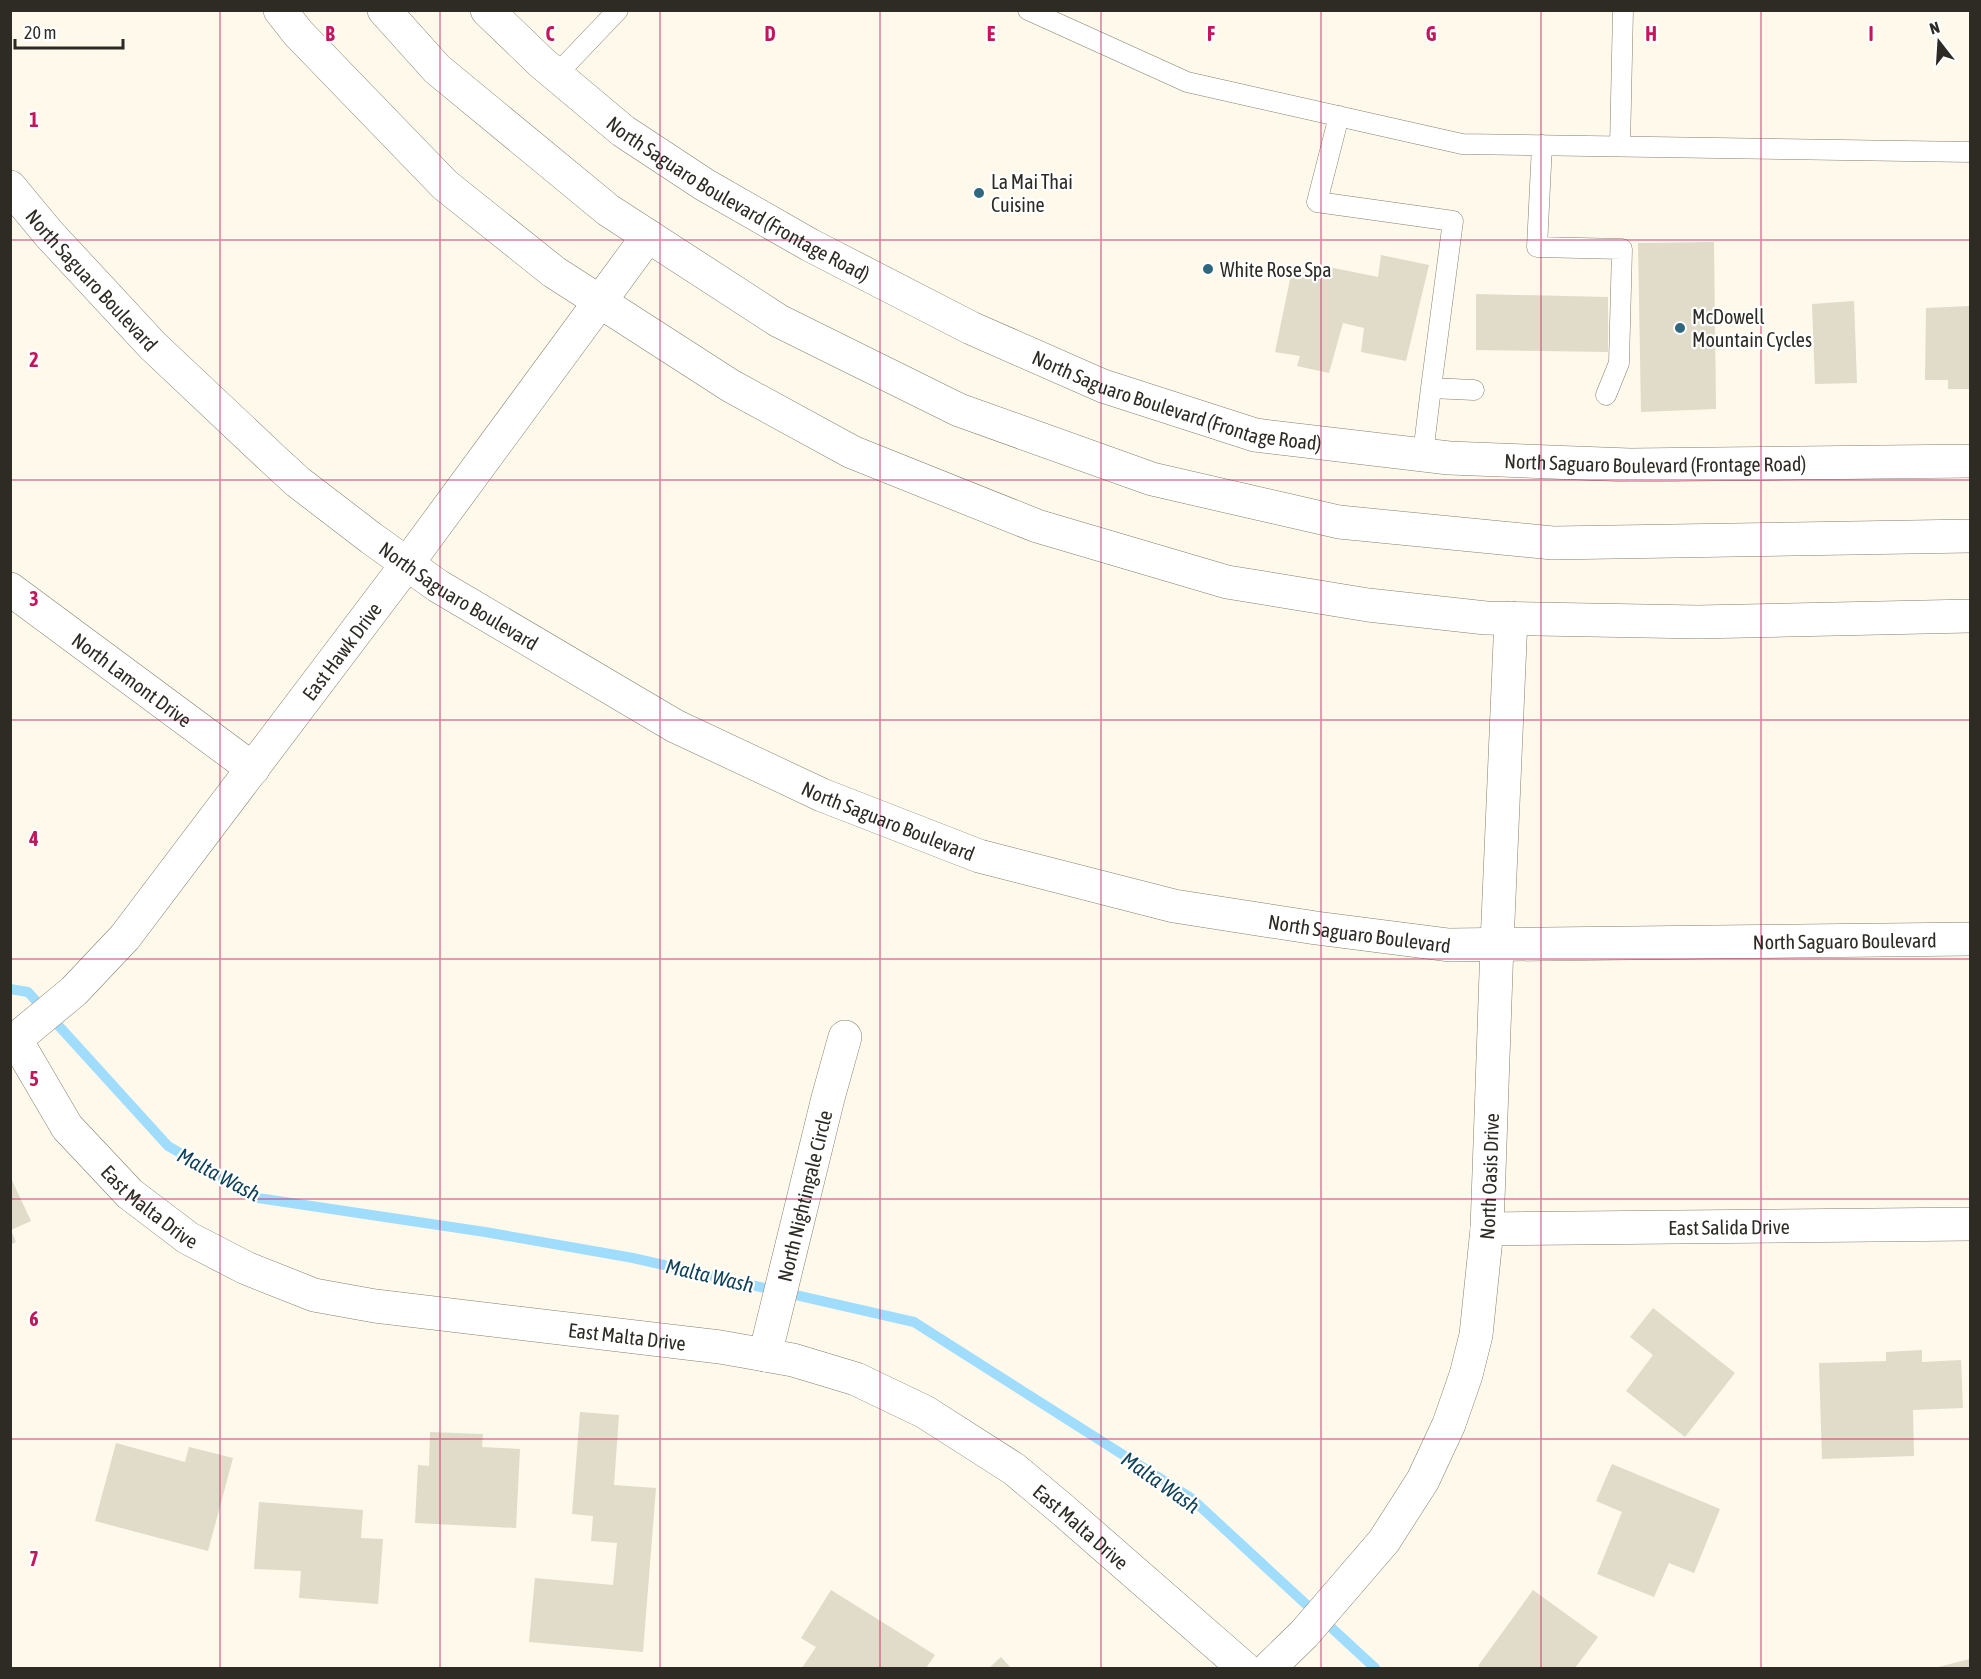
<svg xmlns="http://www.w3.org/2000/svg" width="1981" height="1679" viewBox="0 0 1981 1679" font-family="'Asap Condensed',sans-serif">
<rect width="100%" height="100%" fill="#fef9ea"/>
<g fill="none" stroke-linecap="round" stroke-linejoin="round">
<!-- stream -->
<path stroke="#a0ddfd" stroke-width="10" d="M10 989 28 992 168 1146 258 1198 485 1232 633 1258 914 1322 1191 1498 1375 1668"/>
</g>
<!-- building -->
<path fill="#e1dbc9" d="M1714 242 1716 409 1641 412 1638 243Z
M1381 255 1429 265 1406 361 1361 352 1364 328 1343 323 1329 373 1297 366 1300 356 1275 352 1292 270 1322 274 1324 266 1378 277Z
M1476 294 1608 297V352L1476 350Z
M1854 301 1857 383 1815 384 1812 304Z
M1970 306V389H1948V380H1925L1926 308Z
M10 1176 31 1221 11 1230 16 1242 10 1245Z
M1653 1308 1735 1373 1685 1437 1626 1391 1653 1355 1630 1337Z
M1922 1350V1362L1961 1360 1963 1408 1913 1410 1914 1456 1822 1459 1819 1363 1886 1361V1352Z
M580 1412 619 1415 614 1485 656 1488 643 1652 529 1642 535 1578 613 1585 617 1543 591 1541 593 1516 572 1514Z
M430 1432 483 1434 482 1447 520 1449 516 1528 415 1523 418 1465 429 1466Z
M116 1443 185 1462 189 1447 233 1458 208 1551 95 1521Z
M1612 1464 1720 1509 1694 1573 1669 1563 1654 1597 1597 1574 1622 1512 1596 1501Z
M259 1502 363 1510 361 1538 383 1539 378 1604 299 1598 301 1571 254 1569Z
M831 1590 935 1655 926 1668H802L816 1647 801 1638Z
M1533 1590 1598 1637 1575 1668H1482L1478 1666Z
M1001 1657 1011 1668H989Z
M1970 1659V1668H1934Z"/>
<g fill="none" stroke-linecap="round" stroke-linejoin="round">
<defs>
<path id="lane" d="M1028 10 1187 82 1462 144 1970 152
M557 74 618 10
M1339 116 1317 202 1453 221 1431 388 1474 390
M1542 145 1537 247 1622 249 1619 363 1606 395
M1620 146 1623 10
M1423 454 1431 388"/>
<g id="street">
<path id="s1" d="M487 10 542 63 623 131 705 185 810 245 971 328 1103 386 1255 435 1449 458 1630 465 1970 461"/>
<path id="s2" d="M10 187 49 234 153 346 274 460 298 482 371 538 438 586 675 726 822 795 979 856 1174 906 1316 928 1449 945 1970 939"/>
<path id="s3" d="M10 589 253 769"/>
<path id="s4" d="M16 1040 67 1127 130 1194 188 1238 246 1268 314 1295 375 1306 720 1347 793 1360 856 1379 925 1412 1014 1469 1063 1510 1244 1668"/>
<path id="s5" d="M10 1044 74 991 125 937 407 564 648 236"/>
<path id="s6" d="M1487 1229 1970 1224"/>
<path id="s7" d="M765 1355 828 1098 845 1037"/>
<path id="s8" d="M1269 1668 1304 1634 1384 1541 1423 1480 1449 1424 1466 1375 1476 1335 1487 1229 1497 944 1511 618"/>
</g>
<path id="secondary" d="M280 10 298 33 445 185 554 272 731 386 852 452 1037 526 1227 582 1368 605 1486 618 1698 622 1970 616
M384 10 437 69 608 210 779 321 959 410 1152 479 1339 522 1553 543 1970 536"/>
</defs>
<!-- lane casing -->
<use href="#lane" stroke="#857f6f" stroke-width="21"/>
<!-- street casing -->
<use href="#street" stroke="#857f6f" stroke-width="34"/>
<!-- secondary casing -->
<use href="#secondary" stroke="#857f6f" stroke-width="34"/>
<!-- lane -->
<use href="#lane" stroke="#fff" stroke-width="20"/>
<!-- street -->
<use href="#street" stroke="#fff" stroke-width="33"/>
<!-- secondary -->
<use href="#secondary" stroke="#fff" stroke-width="33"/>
</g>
<!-- grid -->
<path fill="none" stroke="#c2185b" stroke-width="1.5" stroke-opacity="0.55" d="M220 10V1668M440 10V1668M660 10V1668M880 10V1668M1101 10V1668M1321 10V1668M1541 10V1668M1761 10V1668M10 240H1970M10 480H1970M10 720H1970M10 959H1970M10 1199H1970M10 1439H1970"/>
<!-- markers -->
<g fill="#2f6680" stroke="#fff" stroke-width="2">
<circle cx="979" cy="193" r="6"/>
<circle cx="1208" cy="269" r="6"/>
<circle cx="1680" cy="328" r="6"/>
</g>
<g text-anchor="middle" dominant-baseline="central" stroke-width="4.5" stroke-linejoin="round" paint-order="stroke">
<!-- poi labels -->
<g font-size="20" fill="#2d2b24" stroke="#fff" text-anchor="start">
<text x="991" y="181">La Mai Thai<tspan x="991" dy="23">Cuisine</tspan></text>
<text x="1220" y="269">White Rose Spa</text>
<text x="1692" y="316">McDowell<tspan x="1692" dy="23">Mountain Cycles</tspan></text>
</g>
<!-- street labels -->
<g font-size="20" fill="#2d2b24" stroke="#fff">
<text stroke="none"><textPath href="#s1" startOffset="316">North Saguaro Boulevard (Frontage Road)</textPath></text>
<text stroke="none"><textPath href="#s2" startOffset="124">North Saguaro Boulevard</textPath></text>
<text stroke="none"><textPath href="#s1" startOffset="802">North Saguaro Boulevard (Frontage Road)</textPath></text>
<text stroke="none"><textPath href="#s1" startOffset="1288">North Saguaro Boulevard (Frontage Road)</textPath></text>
<text stroke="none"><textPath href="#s2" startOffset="610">North Saguaro Boulevard</textPath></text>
<text stroke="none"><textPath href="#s5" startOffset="516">East Hawk Drive</textPath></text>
<text stroke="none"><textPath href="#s3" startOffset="152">North Lamont Drive</textPath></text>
<text stroke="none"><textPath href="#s2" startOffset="1096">North Saguaro Boulevard</textPath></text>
<text stroke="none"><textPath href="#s2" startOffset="1582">North Saguaro Boulevard</textPath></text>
<text stroke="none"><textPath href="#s2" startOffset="2068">North Saguaro Boulevard</textPath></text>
<text stroke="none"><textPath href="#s8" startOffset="558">North Oasis Drive</textPath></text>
<text stroke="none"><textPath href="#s7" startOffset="164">North Nightingale Circle</textPath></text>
<text stroke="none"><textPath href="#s4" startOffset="216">East Malta Drive</textPath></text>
<text stroke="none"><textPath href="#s6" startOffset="242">East Salida Drive</textPath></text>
<text stroke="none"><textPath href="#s4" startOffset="720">East Malta Drive</textPath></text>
<text stroke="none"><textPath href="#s4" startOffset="1224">East Malta Drive</textPath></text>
</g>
<!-- water labels -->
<g font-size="21" font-style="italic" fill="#114157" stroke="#fff">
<text transform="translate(219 1174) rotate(28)">Malta Wash</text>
<text transform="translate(710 1275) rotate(13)">Malta Wash</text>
<text transform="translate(1161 1482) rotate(35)">Malta Wash</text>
</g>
</g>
<g font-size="20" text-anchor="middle" font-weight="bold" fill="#c2185b" stroke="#fff" stroke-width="4.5" stroke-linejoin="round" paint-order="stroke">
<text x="330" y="41">B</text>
<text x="550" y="41">C</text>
<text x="770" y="41">D</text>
<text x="991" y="41">E</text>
<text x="1211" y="41">F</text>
<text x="1431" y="41">G</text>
<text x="1651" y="41">H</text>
<text x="1871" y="41">I</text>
<text x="34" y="127">1</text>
<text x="34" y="367">2</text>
<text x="34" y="606">3</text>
<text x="34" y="846">4</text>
<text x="34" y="1086">5</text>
<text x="34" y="1326">6</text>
<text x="34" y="1566">7</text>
</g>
<!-- border -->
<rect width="1981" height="1679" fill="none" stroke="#2d2b24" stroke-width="24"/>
<!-- north arrow -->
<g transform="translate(1939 42) rotate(343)" stroke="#ffffff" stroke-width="4.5" paint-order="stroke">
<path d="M0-4.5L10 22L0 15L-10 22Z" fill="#2d2b24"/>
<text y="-9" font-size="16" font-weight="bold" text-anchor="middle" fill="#2d2b24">N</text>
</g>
<!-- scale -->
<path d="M15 39v9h108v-9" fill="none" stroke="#2d2b24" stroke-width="3"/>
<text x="24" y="39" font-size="18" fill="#2d2b24" stroke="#ffffff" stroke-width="4.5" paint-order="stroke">20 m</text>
</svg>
